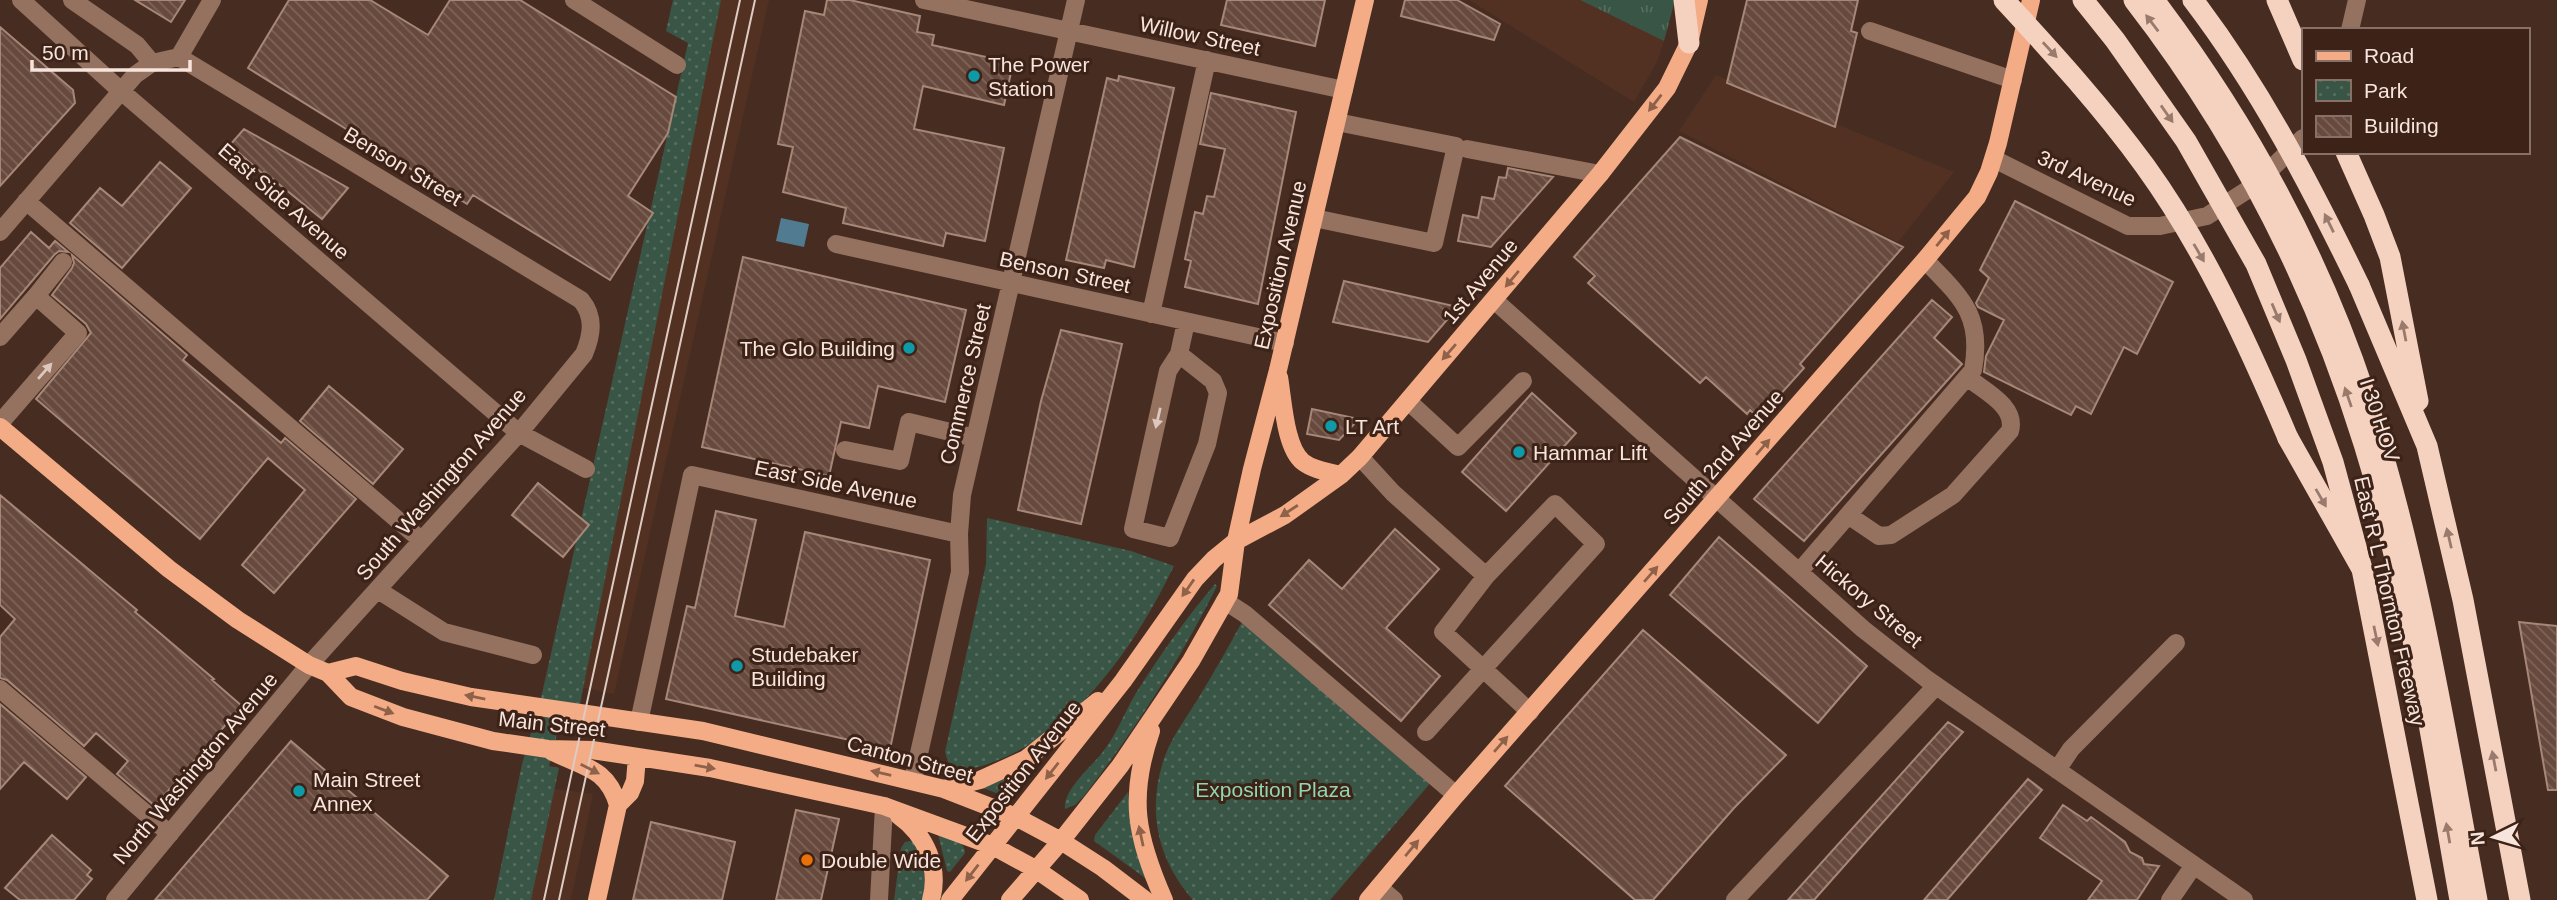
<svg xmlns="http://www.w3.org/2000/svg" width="2557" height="900" viewBox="0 0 2557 900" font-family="Helvetica,sans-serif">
<defs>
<pattern id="grass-tufts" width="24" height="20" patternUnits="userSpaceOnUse" patternTransform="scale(1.75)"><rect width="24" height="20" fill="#395546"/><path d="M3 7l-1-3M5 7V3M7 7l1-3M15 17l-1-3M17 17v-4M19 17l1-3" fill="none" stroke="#566d60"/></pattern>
<pattern id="park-dots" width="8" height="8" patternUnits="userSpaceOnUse" patternTransform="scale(1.75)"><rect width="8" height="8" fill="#395546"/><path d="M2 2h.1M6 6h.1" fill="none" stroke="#566d60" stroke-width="1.8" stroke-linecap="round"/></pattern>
<pattern id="building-back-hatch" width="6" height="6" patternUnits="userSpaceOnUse" patternTransform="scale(1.75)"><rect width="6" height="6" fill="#674a3d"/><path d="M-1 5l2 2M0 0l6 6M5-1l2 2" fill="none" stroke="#7e6459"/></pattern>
</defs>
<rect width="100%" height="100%" fill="#472d21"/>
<!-- built -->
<path fill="#523122" d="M719 0H769L614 694 574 686Z
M1469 0H1580L1664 41 1658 60 1634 102Z
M1716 75 1954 172 1898 242 1679 131Z
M549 788 593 794 571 900H527Z"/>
<!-- grass -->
<path fill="url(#grass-tufts)" d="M1580 0H1675L1664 41Z"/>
<!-- park -->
<path fill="url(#park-dots)" d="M673 0H721L580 704 565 702 549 766 559 768 531 900H494L522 764 541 698 688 43 666 31Z
M987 518 1131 551 1174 566C1136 644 1078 731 993 762 978 768 962 773 948 762L945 752 986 564Z
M1215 584 1217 586C1180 660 1135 730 1084 796L1075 805 1065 809C1063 790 1090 768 1102 753 1117 734 1124 713 1136 693 1160 655 1186 618 1215 584Z
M1242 622 1433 780 1330 900H1193C1157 859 1146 809 1165 756 1173 734 1190 713 1202 692 1216 669 1229 646 1242 622Z
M1027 770 1030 771 1009 796H1004L983 788Z
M1128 792 1133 837 1140 862 1148 880 1094 841 1095 835Z
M938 834C949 838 965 840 965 853L950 872 947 871Z
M910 841 913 842C924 862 928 878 922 900H894L901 848 905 842Z"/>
<!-- water -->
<path fill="#517b90" d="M781 218 809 224 804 247 776 241Z"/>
<!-- building -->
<path fill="url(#building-back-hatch)" stroke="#a68778" stroke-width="2" d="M135 0H185L171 22Z
M289 0H370L428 35 450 0H520L676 97 668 133 628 196 653 213 610 280 473 195 467 204 248 68Z
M827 0H850L920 16 917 32 934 35 932 45 1013 63 1004 105 923 86 914 129 1004 148 985 241 946 233 943 246 843 223 846 208 783 192 793 147 778 144 805 11 824 15Z
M1227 0H1325L1315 46 1221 25Z
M1405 0H1457L1500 24 1494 40 1401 16Z
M1747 0H1858L1851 31 1857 33 1835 127 1727 83Z
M0 27 73 90 75 103 0 186Z
M1119 76 1174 88 1134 267 1106 260 1104 268 1066 260 1107 78 1118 81Z
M1211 93 1296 112 1258 304 1185 287 1191 261 1185 259 1195 212 1203 214 1207 196 1214 197 1225 149 1200 144Z
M244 129 348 188 322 219 264 172 263 174 230 145Z
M1680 137 1903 247 1800 364 1804 368 1759 418 1750 410 1747 414 1706 377 1700 383 1588 283 1595 276 1574 257Z
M160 162 191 188 122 268 70 223 100 188 122 206Z
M1508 168 1553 177 1491 247 1458 241 1463 215 1478 218 1482 197 1494 199 1499 177 1506 178Z
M2015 201 2173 282 2137 354 2124 347 2091 414 2076 406 2071 415 1984 372 1986 356 2004 320 1978 307 1976 303 1989 278 1980 270Z
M31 232 49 248 55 241 68 252 59 251 54 255 0 319V268Z
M72 255 187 355 183 360 281 443 285 438 356 499 274 593 242 565 305 490 268 458 200 539 36 399 91 333 86 324 52 295 72 268 74 263Z
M743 257 966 310 945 402 878 386 869 428 841 422 829 476 702 447Z
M1344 281 1458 307 1428 342 1333 322Z
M1932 300 1952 317 1934 338 1962 364 1804 541 1754 499Z
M1061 330 1122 344 1081 524 1018 510 1041 401Z
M329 386 403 449 373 484 300 421Z
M1532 393 1576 433 1506 511 1462 472Z
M1312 409 1359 419 1339 440 1307 434Z
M538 483 589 525 563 557 512 515Z
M0 495 137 610 135 612 214 679 212 680 242 706 155 806 117 774 128 761 96 733 84 746 7 680 0 678V637L15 619 0 605Z
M716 511 756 520 735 616 784 627 805 532 930 560 890 749 666 699 687 606 695 608Z
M1395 529 1439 569 1386 628 1440 676 1401 721 1269 605 1309 560 1342 589Z
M1719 537 1867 666 1818 723 1670 595Z
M2519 622 2557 626V790H2548Z
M1643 630 1786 755 1734 808 1653 900H1635L1505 786Z
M0 704 86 777 67 799 24 762 0 789Z
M1948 722 1963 732 1814 900H1788Z
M291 741 448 876 427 900H155Z
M2028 779 2042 790 1947 900H1924Z
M2063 805 2087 821 2091 817 2125 842 2130 852 2142 858 2144 864 2159 866 2137 900H2088L2102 881 2040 838Z
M796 810 839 819 821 900H776Z
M651 822 735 842 722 900H633Z
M52 835 91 870 87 875 92 879 74 900H20L5 888Z"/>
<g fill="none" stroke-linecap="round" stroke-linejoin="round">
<!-- minor -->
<path stroke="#95715f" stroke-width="18" d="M21 0 121 91 519 433 586 469
M72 0 137 45 152 63
M574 0 677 65
M924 0 1344 90
M2350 30 2357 0
M1870 31 2013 80
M1467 149 1600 174
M1994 159 2128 226H2160L2207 216 2252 187 2303 138
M26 201 421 540
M1314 218 1434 243 1456 146 1337 122
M0 232 135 75 152 63 179 57 212 0
M836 244 1285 343
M36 296 63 262
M1494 300 1863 629 1928 680 2244 900
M1151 314 1207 60
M0 337 36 296 78 333 0 423
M1179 354 1213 381 1218 393 1207 444 1170 538 1133 529 1168 371 1179 354 1186 322
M1408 401 1458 447 1523 381
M845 450 900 461 909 422 975 438
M1360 457 1393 493 1486 576 1443 632 1530 712
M1848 515 1879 536 1891 535 1953 495 2010 431C2017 406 1984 391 1967 377
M1799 572 1973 370C1983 315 1961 297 1925 260
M378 590 444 632 533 655
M1225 601 1245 614 1456 795
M0 689 170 834
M639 722 692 475 959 534
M1426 732 1596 544 1555 504 1486 576
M2057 770 2071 749 2176 643
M913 780 960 572 959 534 962 495 1076 0
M1379 887 1394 900
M115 900 309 665 519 433 584 354C592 335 595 317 581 300L179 57
M879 900 884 806
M1735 900 1936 686
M2170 900 2194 865"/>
<!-- major -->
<path stroke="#f4ac87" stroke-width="18" d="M1279 377C1283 400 1285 448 1303 462 1313 470 1329 472 1341 475
M0 427 169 569 238 620 309 665 328 673 351 697 403 717 493 741 548 749 592 750 710 768 884 806 993 846 1037 870 1080 900
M328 673 356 666 402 681 471 697 703 731 944 789 1016 817 1061 841 1103 868 1145 900
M1151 731C1128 798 1136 836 1164 900
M551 751C582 767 607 767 618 805
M944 789 980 780 1026 759 1098 701
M899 816C926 835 940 868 931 900
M597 900 618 805 630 793 635 781 637 757
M950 900 1123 681 1195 579 1214 559 1236 541 1285 515 1341 475 1360 457 1600 174 1667 88 1689 43 1699 0
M1010 900 1061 841 1120 766 1191 661 1229 594 1236 541 1252 469 1278 370 1365 0
M1368 900 1456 795 1925 260 1977 197 1989 172 1998 143 2031 0"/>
<!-- highway -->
<path stroke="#f5d2c0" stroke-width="21" d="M1684 0 1689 43
M2277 0 2303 60
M2346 152 2374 215 2390 257 2418 401
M2359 285 2427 446 2463 600 2520 900
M2288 438 2362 569 2427 900"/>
<!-- tram -->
<path stroke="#decbc2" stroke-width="2" d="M544 900 740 0
M559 900 755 0"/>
<!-- highway-bridge -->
<path stroke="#f5d2c0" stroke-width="21" d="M2004 0C2053 53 2102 107 2145 166 2205 249 2248 344 2288 438
M2083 0 2115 40 2186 141 2256 264 2296 360 2333 462 2362 569
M2134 0C2237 133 2314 283 2364 444 2410 592 2433 748 2460 900
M2154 0C2244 119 2318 253 2365 395 2418 559 2445 731 2477 900
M2193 0C2260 88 2311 186 2359 285"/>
</g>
<!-- one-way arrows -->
<defs><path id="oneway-solid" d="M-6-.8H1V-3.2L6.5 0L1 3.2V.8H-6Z" transform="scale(1.75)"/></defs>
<g fill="#997a6c">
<use href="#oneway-solid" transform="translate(2152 23) rotate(-127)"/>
<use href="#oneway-solid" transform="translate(2050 50) rotate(47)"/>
<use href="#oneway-solid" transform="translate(2167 114) rotate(55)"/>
<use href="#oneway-solid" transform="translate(2329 223) rotate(-116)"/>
<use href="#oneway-solid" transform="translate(2199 253) rotate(60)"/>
<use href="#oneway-solid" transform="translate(2276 313) rotate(67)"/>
<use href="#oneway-solid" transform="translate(2404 331) rotate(-101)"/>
<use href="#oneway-solid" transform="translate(2348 397) rotate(-109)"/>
<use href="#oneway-solid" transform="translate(2321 498) rotate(60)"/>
<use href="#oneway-solid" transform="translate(2449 538) rotate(-103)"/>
<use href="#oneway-solid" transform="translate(2376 636) rotate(78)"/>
<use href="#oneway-solid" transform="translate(2494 761) rotate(-101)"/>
<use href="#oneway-solid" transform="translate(2448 833) rotate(-100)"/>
</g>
<g fill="#8f6149">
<use href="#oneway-solid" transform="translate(1655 103) rotate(128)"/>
<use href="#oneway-solid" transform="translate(1943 238) rotate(-51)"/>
<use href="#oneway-solid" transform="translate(1512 279) rotate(130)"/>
<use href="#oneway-solid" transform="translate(1449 352) rotate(131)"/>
<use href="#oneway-solid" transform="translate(1763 447) rotate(-49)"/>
<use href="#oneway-solid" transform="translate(1289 511) rotate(147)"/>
<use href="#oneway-solid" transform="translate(1651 574) rotate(-49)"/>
<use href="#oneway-solid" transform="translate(1188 588) rotate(125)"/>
<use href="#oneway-solid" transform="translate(475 697) rotate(-169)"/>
<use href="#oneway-solid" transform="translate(384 710) rotate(21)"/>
<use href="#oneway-solid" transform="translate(1501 744) rotate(-49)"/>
<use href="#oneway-solid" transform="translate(705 767) rotate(10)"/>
<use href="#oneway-solid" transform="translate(590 769) rotate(27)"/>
<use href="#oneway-solid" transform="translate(1052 771) rotate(128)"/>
<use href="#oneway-solid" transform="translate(881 773) rotate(-167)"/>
<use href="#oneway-solid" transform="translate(1141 836) rotate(-102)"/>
<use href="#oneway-solid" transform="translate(1412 848) rotate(-50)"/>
<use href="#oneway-solid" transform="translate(972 873) rotate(128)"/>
</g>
<g fill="#dec8be">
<use href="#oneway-solid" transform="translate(45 371) rotate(-49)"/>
<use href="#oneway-solid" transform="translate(1158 418) rotate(103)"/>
</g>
<!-- markers -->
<g fill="#0f9aa8" stroke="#3d2317" stroke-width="2.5">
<circle cx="974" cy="76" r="7"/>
<circle cx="909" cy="348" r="7"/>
<circle cx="1331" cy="426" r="7"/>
<circle cx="1519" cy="452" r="7"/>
<circle cx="737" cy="666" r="7"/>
<circle cx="299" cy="791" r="7"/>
</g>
<circle fill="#e8710a" stroke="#3d2317" stroke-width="2.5" cx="807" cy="860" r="7"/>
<g text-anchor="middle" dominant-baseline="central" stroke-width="6" stroke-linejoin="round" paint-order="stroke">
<!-- street labels -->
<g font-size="21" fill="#f7e5dd" stroke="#3d2317">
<text transform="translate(1200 36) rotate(12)">Willow Street</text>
<text transform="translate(403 166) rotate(31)">Benson Street</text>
<text transform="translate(2087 178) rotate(25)">3rd Avenue</text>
<text transform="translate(284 201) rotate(41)">East Side Avenue</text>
<text transform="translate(1280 265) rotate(-77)">Exposition Avenue</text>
<text transform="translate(1065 272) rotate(12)">Benson Street</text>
<text transform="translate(1480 281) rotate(-50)">1st Avenue</text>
<text transform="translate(965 384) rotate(-77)">Commerce Street</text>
<text transform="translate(2380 420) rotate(72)">I 30 HOV</text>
<text transform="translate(1723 457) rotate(-49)">South 2nd Avenue</text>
<text transform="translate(441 484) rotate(-49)">South Washington Avenue</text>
<text transform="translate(836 484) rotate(12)">East Side Avenue</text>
<text transform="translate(1869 601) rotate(40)">Hickory Street</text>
<text transform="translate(2390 601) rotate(77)">East R L Thornton Freeway</text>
<text transform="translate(552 724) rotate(6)">Main Street</text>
<text transform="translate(910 759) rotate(15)">Canton Street</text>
<text transform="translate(195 768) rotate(-50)">North Washington Avenue</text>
<text transform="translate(1023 771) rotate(-52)">Exposition Avenue</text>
</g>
<!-- poi labels -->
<g font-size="21" fill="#f7e5dd" stroke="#3d2317" text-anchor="start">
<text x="988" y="64">The Power<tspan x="988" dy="24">Station</tspan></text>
<text x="895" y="348" text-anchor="end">The Glo Building</text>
<text x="1345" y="426">LT Art</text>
<text x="1533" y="452">Hammar Lift</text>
<text x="751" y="654">Studebaker<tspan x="751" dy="24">Building</tspan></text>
<text x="313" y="779">Main Street<tspan x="313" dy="24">Annex</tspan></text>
<text x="821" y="860">Double Wide</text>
</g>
<!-- park labels -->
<g font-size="21" fill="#91d6b2" stroke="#3d2317">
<text x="1273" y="789">Exposition Plaza</text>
</g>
</g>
<!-- legend -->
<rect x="2302" y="28" width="228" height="126" fill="#3d2317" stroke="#877166" stroke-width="2"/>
<rect x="2316" y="51" width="35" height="10" fill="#f4ac87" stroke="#877166" stroke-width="2"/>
<text x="2364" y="63" font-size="21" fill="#f7e5dd">Road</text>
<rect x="2316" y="80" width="35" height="21" fill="url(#park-dots)" stroke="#877166" stroke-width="2"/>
<text x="2364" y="98" font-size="21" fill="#f7e5dd">Park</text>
<rect x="2316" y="116" width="35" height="21" fill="url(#building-back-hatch)" stroke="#877166" stroke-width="2"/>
<text x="2364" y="133" font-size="21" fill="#f7e5dd">Building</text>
<!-- north arrow -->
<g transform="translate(2494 837) rotate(265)" stroke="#3d2317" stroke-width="5" paint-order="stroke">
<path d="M0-5L12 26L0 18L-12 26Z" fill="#f7e5dd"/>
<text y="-10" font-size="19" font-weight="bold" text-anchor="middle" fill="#f7e5dd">N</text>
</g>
<!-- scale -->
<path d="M32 60v10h158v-10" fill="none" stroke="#f7e5dd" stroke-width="3.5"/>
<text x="42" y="60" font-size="21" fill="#f7e5dd" stroke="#3d2317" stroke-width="5" paint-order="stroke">50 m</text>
</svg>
